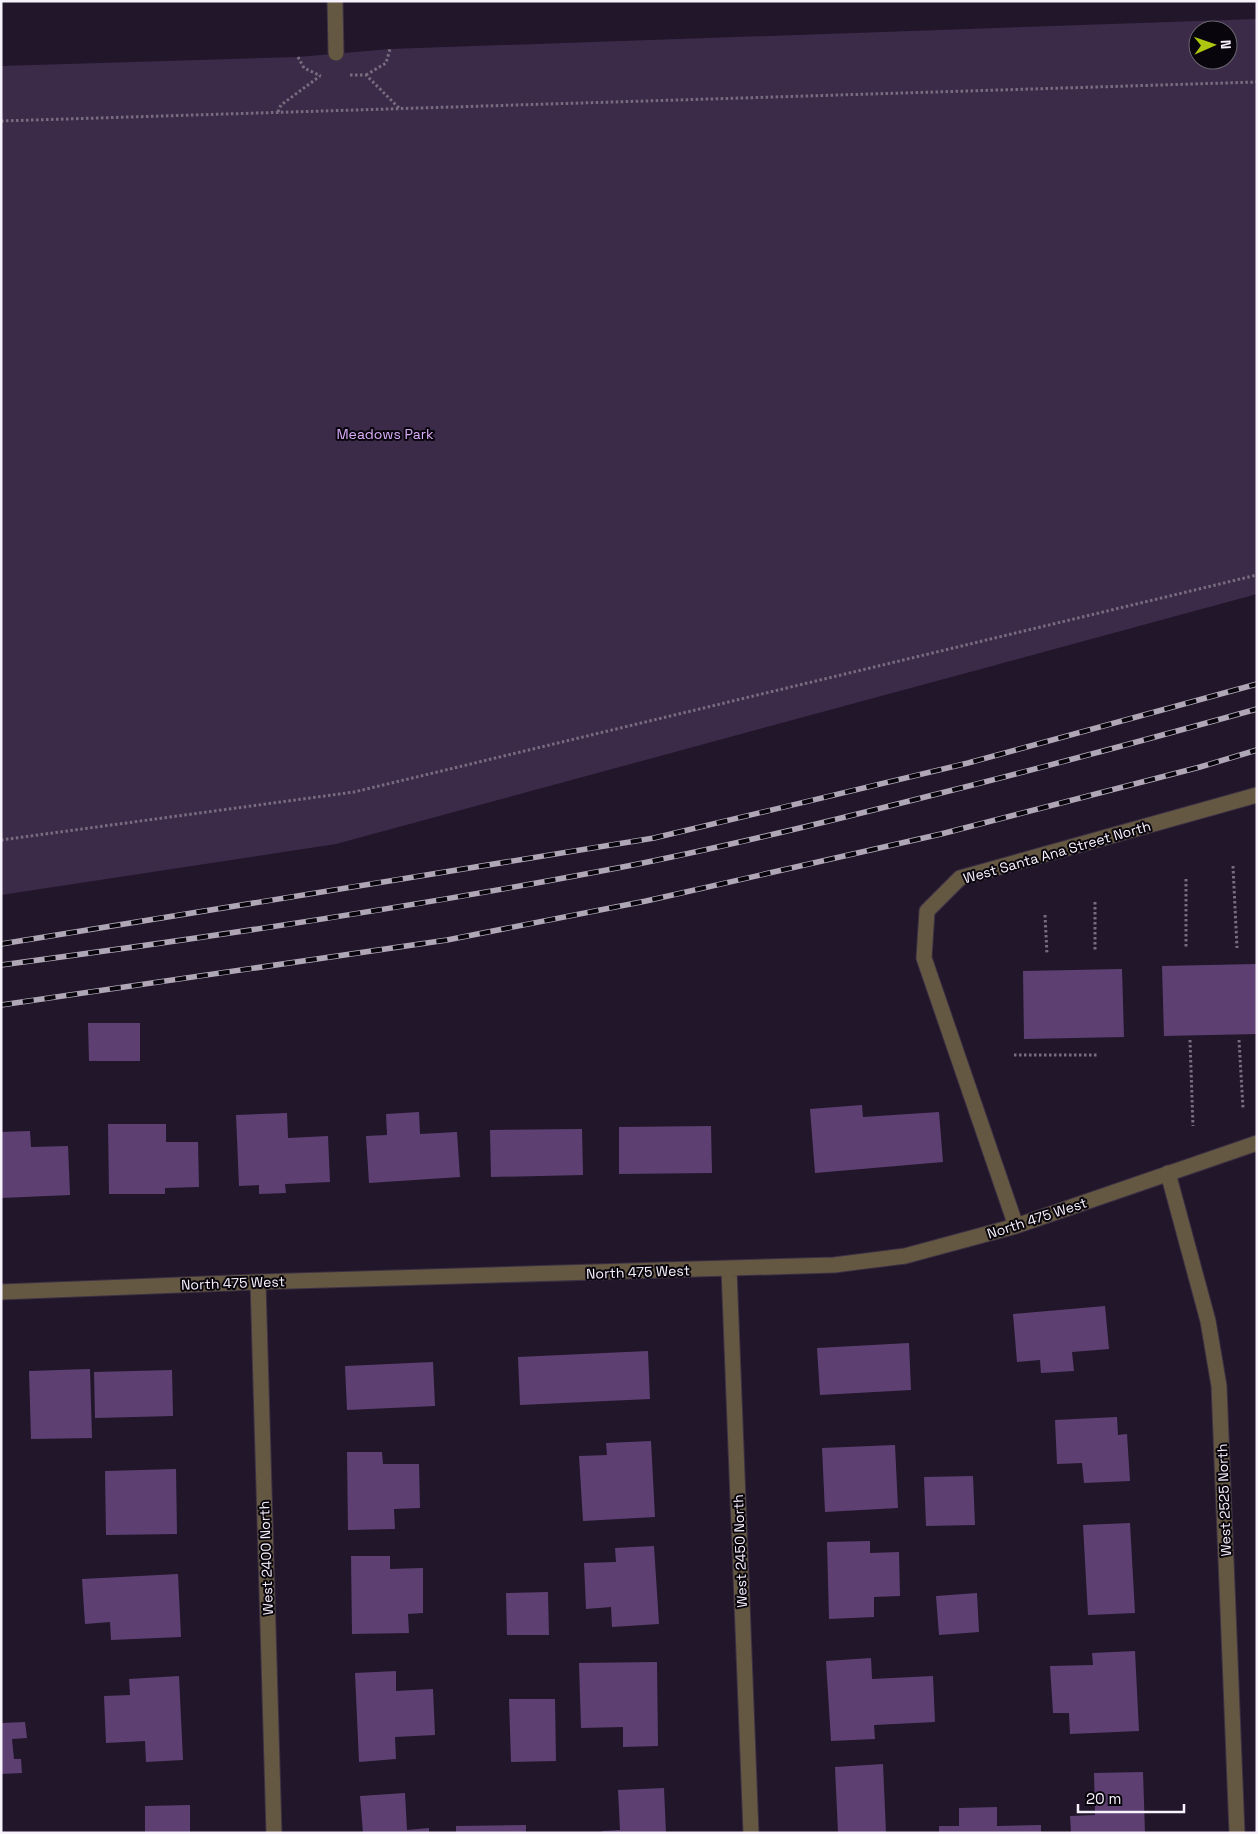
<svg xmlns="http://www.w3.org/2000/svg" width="1258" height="1834" viewBox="0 0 1258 1834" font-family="'Space Grotesk',sans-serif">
<rect width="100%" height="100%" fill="#22162b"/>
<!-- green -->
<path fill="#3c2a49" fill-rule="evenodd" d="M1257 19V594L336 844 1 895V66L298 57 390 49ZM1198 30H1228V60H1198Z"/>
<!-- building -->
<path fill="#5d4071" d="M1257 964V1034L1164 1036 1162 966Z
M1122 969 1124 1037 1024 1039 1023 971Z
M88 1023H140V1061H89Z
M862 1105 863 1117 939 1112 943 1162 815 1173 810 1109Z
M419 1112 420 1134 457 1132 460 1177 369 1183 366 1136 387 1135 386 1114Z
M287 1113 288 1138 328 1136 330 1182 285 1184 286 1193 259 1194V1185L239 1186 236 1115Z
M108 1124H166V1142H198L199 1187 165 1188V1194H109Z
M711 1126 712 1173 619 1174V1127Z
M582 1129 583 1175 491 1177 490 1130Z
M30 1131 31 1147 68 1146 70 1195 1 1198V1132Z
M1105 1306 1109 1349 1072 1352 1074 1371 1041 1373 1040 1360 1017 1362 1013 1314Z
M909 1343 911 1390 820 1395 817 1348Z
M648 1351 650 1399 520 1405 518 1357Z
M433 1362 435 1406 347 1410 345 1366Z
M90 1369 92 1438 31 1439 29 1371Z
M172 1370 173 1416 95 1418 94 1372Z
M1117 1417 1118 1435 1127 1434 1130 1481 1084 1483 1082 1463 1057 1464 1055 1420Z
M651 1441 655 1517 583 1521 579 1456 607 1455 606 1443Z
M895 1445 898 1508 825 1512 822 1448Z
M347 1452H382L383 1464H419L420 1508 394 1509 395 1529 348 1530Z
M176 1469 177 1534 106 1535 105 1471Z
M973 1476 975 1525 926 1526 924 1477Z
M1130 1523 1135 1613 1088 1615 1083 1525Z
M870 1541V1553L899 1552 900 1596 874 1597V1617L829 1619 827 1542Z
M654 1546 659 1624 612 1627 611 1607 586 1609 584 1563 616 1562 615 1548Z
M351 1556H390V1569L423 1568V1613L408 1614 409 1633 352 1634Z
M178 1574 181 1637 111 1640 110 1622 85 1624 82 1579Z
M548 1592 549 1635H507L506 1593Z
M977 1593 979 1632 939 1635 936 1596Z
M1135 1651 1139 1731 1070 1734 1069 1713H1053L1050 1666 1093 1665 1092 1653Z
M871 1658 872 1679 933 1676 935 1722 874 1725 875 1739 831 1741 826 1661Z
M657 1662 658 1746 623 1747V1727L581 1728 579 1663Z
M396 1671V1691L433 1689 435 1735 395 1737 396 1759 359 1762 355 1673Z
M179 1676 183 1760 146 1762 145 1741 106 1743 104 1696 130 1695 129 1679Z
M509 1699H555L556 1761 511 1762Z
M25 1722 27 1738 12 1739 14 1759H21L22 1773 1 1774V1723Z
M883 1764 886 1833H838L835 1767Z
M1143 1772 1145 1833H1071L1070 1816 1095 1815 1094 1773Z
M664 1788 666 1833H602V1831L620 1830 618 1790Z
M405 1793 407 1830 429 1828V1833H363L360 1796Z
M190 1805V1833H145V1806Z
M997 1807V1826L1041 1825V1833H939V1826H959V1808Z
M526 1825V1833H456V1826Z"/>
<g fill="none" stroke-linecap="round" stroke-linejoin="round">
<defs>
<path id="minor" d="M335 1 336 53
M1168 1173 1208 1321 1219 1386 1237 1833
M1016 1226 924 958 927 911 960 878 1257 795
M729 1269 751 1833
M258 1282 274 1833
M1 1292 258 1282 834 1265 905 1256 1016 1226 1257 1143"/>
</defs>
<!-- minor casing -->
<use href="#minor" stroke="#3c3044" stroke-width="17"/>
<!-- path -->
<path stroke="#776d7e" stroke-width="3" stroke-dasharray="2.5 2.5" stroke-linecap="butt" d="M298 57 304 68 321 76
M350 75H366L400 109
M366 75 386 63 390 49
M278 112 281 105 320 76
M1 121 1257 82
M1 840 354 792 1257 575
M1233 866 1237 948
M1186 879V948
M1095 902V952
M1045 915 1047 954
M1190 1040 1193 1126
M1239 1040 1243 1108
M1014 1055H1099"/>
<!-- minor -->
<use href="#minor" stroke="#655842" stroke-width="15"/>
<defs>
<path id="rail" d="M1 944 654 838 968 763 1257 684
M1 965C214 937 427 905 638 864 737 844 835 820 933 795 1041 768 1149 739 1257 709
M1 1005 447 940 646 901 941 834 1200 767 1257 750"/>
</defs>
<!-- rail casing -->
<use href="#rail" stroke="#afa7b6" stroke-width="5.5"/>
<!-- rail -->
<use href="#rail" stroke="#09050d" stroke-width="4" stroke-dasharray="11" stroke-linecap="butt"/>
</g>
<g text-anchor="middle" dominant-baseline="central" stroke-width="4" stroke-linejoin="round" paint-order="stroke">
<!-- park labels -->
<g font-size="14" fill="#daadfa" stroke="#09050d">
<text x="385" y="434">Meadows Park</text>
</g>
<!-- street labels -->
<g font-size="14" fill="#f8f2fd" stroke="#09050d">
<text transform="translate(1057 852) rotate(-16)">West Santa Ana Street North</text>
<text transform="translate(1037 1218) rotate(-18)">North 475 West</text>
<text transform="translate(638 1272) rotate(-2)">North 475 West</text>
<text transform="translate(233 1283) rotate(-2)">North 475 West</text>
<text transform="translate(1224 1500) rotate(-92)">West 2525 North</text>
<text transform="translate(740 1551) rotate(-92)">West 2450 North</text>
<text transform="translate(266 1558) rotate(-92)">West 2400 North</text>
</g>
</g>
<!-- border -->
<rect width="1258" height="1834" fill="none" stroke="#f8f2fd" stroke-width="5"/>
<!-- north arrow -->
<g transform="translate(1213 45) rotate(88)"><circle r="24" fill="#09050d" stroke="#69646d"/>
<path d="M0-4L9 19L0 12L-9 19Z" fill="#adc610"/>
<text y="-8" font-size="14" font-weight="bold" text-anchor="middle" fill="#f8f2fd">N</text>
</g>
<!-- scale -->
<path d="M1078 1804v8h106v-8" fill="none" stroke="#f8f2fd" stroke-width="2.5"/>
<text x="1086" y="1804" font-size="15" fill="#f8f2fd" stroke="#09050d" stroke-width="4" paint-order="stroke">20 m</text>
</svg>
